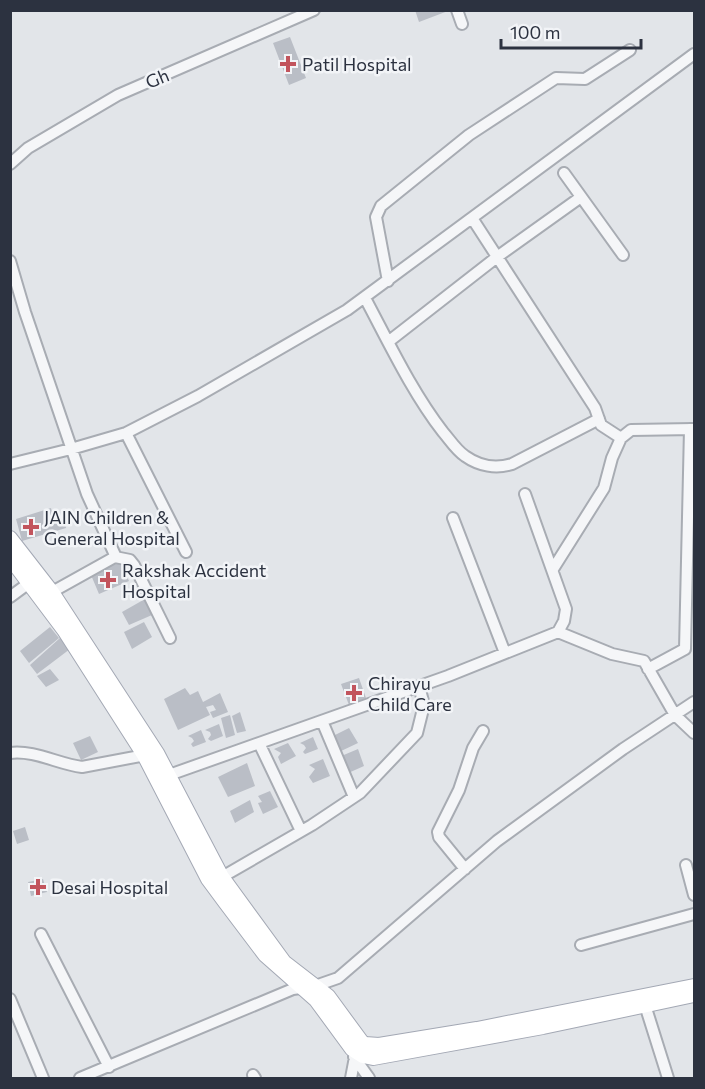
<svg xmlns="http://www.w3.org/2000/svg" width="705" height="1089" viewBox="0 0 705 1089" font-family="Commissioner,sans-serif">
<rect width="100%" height="100%" fill="#e2e5e9"/>
<!-- building -->
<path fill="#babec6" d="M415 10H448V11L419 22Z
M290 37 306 78 289 85 273 43Z
M51 508 54 521 64 518 66 528 22 541 16 519Z
M120 562 129 581 99 594 91 575Z
M145 599 152 615 129 625 122 612Z
M144 622 152 637 132 649 124 632Z
M50 627 59 638 29 663 20 651Z
M60 638 70 649 37 674 30 665Z
M50 669 59 680 46 687 37 676Z
M359 678 366 698 349 705 341 684Z
M185 688 190 695 198 691 203 702 220 693 228 712 213 718 210 712 216 710 213 705 206 707 210 715 178 730 164 699Z
M240 712 246 731 237 733 232 716Z
M230 715 235 735 226 738 221 718Z
M219 724 223 736 211 741 208 739 211 735 210 732 205 730Z
M349 728 358 743 339 752 331 737Z
M201 730 206 742 193 747 191 744 194 741 192 738 188 736Z
M90 736 98 752 81 760 73 743Z
M313 737 318 749 305 754 303 752 306 748 304 745 300 743Z
M288 743 296 756 281 764 278 757 281 753 274 749Z
M358 749 364 766 346 774 339 757Z
M323 759 330 776 313 783 309 777 315 769 309 765Z
M247 763 255 786 228 797 218 777Z
M270 791 278 807 263 814 258 803 262 802 258 796Z
M250 800 254 812 235 823 230 811Z
M25 827 29 840 17 844 13 831Z
M43 879 47 892 31 896 28 882Z"/>
<g fill="none" stroke-linecap="round" stroke-linejoin="round">
<defs>
<path id="minor" d="M457 10 462 24
M10 164 28 148 118 95 314 10
M564 173 623 255
M472 218 595 408 601 425 621 438
M10 261 25 312 87 494 115 555 113 558 52 592
M388 281 376 217 381 206 469 135 556 78 585 79 630 50
M365 298C389 343 412 392 443 432 450 440 456 450 465 456 479 466 496 469 512 464L599 419
M388 342 497 257 581 197
M126 433 186 552
M10 464 71 449 126 433 198 396 347 310 694 54
M453 518 505 653
M115 557 130 560 134 565 170 638
M553 569 604 488 612 458 621 438 631 430 694 429
M10 597 29 583
M558 632 612 654 644 661 675 715 694 733
M648 669 685 649 690 429
M322 721 354 797
M259 743 301 831
M10 753C35 750 58 764 82 767L151 754
M169 775 448 676 558 632 564 621 566 609 525 494
M686 865 694 895
M465 869 439 837 438 832 459 790 473 748 483 731
M222 877 312 825 360 793 417 733 424 705 419 686
M41 934 109 1067
M581 945 694 914
M10 999 43 1078
M645 1005 668 1078
M354 1057 369 1078
M253 1075 255 1078
M80 1078 293 989 315 986 338 978 497 841 623 749 694 702
M351 1078 356 1052"/>
<path id="major" d="M10 538 52 592 157 753 222 877 284 962 328 996 361 1041 365 1044 379 1045 477 1029 694 986
M10 558 64 630 144 755 208 879 225 902 265 955 316 1000 352 1049 363 1056 373 1058 543 1027 694 995"/>
</defs>
<!-- minor casing -->
<use href="#minor" stroke="#a8acb3" stroke-width="14"/>
<!-- major casing -->
<use href="#major" stroke="#a3a8b4" stroke-width="16"/>
<!-- minor -->
<use href="#minor" stroke="#f5f6f8" stroke-width="10"/>
<!-- major -->
<use href="#major" stroke="#fff" stroke-width="14"/>
</g>
<!-- markers -->
<g fill="#c2545d" stroke="#f2f4f7" stroke-width="2">
<path d="M285 55h6v6h6v6h-6v6h-6v-6h-6v-6h6z"/>
<path d="M28 518h6v6h6v6h-6v6h-6v-6h-6v-6h6z"/>
<path d="M105 571h6v6h6v6h-6v6h-6v-6h-6v-6h6z"/>
<path d="M351 684h6v6h6v6h-6v6h-6v-6h-6v-6h6z"/>
<path d="M35 878h6v6h6v6h-6v6h-6v-6h-6v-6h6z"/>
</g>
<g text-anchor="middle" dominant-baseline="central" stroke-width="5" stroke-linejoin="round" paint-order="stroke">
<!-- poi labels -->
<g font-size="18" fill="#2c3240" stroke="#f2f4f7" text-anchor="start">
<text x="302" y="64">Patil Hospital</text>
<text x="44" y="517">JAIN Children &amp;<tspan x="44" dy="21">General Hospital</tspan></text>
<text x="122" y="570">Rakshak Accident<tspan x="122" dy="21">Hospital</tspan></text>
<text x="368" y="683">Chirayu<tspan x="368" dy="21">Child Care</tspan></text>
<text x="51" y="887">Desai Hospital</text>
</g>
<!-- street labels -->
<g font-size="18" fill="#2c3240" stroke="#f2f4f7">
<text transform="translate(157 78) rotate(-22)">Gh</text>
</g>
</g>
<!-- border -->
<rect width="705" height="1089" fill="none" stroke="#2c3240" stroke-width="24"/>
<!-- scale -->
<path d="M501 39v9h140v-9" fill="none" stroke="#2c3240" stroke-width="3"/>
<text x="510" y="39" font-size="18" fill="#2c3240" stroke="#f2f4f7" stroke-width="4.5" paint-order="stroke">100 m</text>
</svg>
